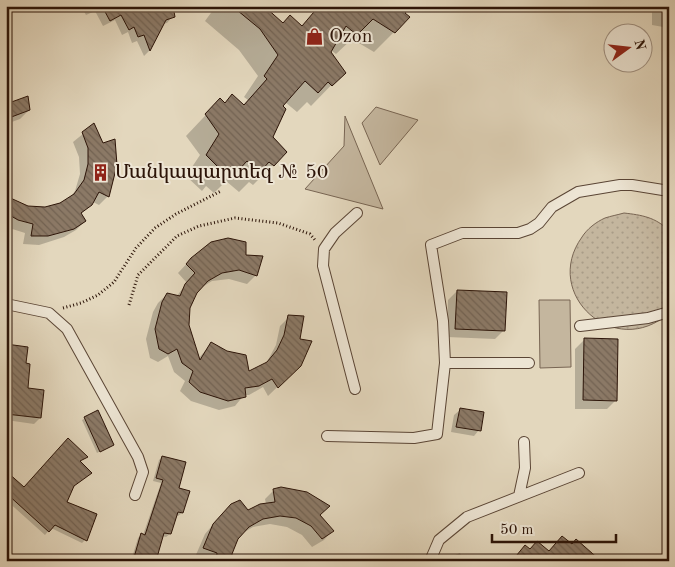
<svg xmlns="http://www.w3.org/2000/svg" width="675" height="567" viewBox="0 0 675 567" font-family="'Old Standard TT','Noto Serif Armenian',serif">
<defs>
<pattern id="park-dots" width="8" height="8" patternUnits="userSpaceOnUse" patternTransform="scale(1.25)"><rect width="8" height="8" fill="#c4b69e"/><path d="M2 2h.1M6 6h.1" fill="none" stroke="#a99c87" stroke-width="1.8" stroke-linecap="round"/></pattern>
<pattern id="building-back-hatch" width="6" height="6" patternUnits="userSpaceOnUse" patternTransform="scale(1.25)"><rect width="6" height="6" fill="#8b7966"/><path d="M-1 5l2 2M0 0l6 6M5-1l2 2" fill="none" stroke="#726252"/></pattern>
</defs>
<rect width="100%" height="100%" fill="#e3d7bd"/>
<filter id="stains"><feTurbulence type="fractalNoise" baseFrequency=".004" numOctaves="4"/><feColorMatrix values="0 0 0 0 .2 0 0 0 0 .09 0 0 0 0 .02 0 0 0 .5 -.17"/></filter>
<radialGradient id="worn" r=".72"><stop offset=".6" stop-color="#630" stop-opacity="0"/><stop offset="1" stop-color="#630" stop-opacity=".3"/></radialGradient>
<!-- grass -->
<path fill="#c4b69e" stroke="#786553" d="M376 107 418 120 380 165 362 123Z
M345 116 383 209 305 189 344 146Z
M539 300H570L571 367 540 368Z"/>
<!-- park -->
<path fill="url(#park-dots)" stroke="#786553" d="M624 213C641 215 656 217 669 231V313C615 361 541 294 582 237 587 229 596 222 605 218 611 216 617 215 624 213Z"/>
<!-- shadow -->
<path fill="#0003" d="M81 6H178L173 12V16L167 23 162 24 149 51 144 56 137 41 132 43 128 32 122 35 115 20 103 26 95 11 86 15Z
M216 6H262L282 24 301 27 315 13 325 14 317 6H410L404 13 394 32 374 52 352 39 336 54 328 48 344 72 311 106 307 102 297 112 285 102 281 106 272 137 273 165 253 185 249 182 239 192 226 181 214 193 206 186 202 191 186 176 200 155 186 136 220 100 224 104 232 96 242 106 248 100 244 97 258 76 239 50 205 21Z
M652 6H669V28L652 25Z
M6 104 7 105 29 110 20 119 6 124Z
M94 125 108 196 99 205 93 202 80 215 85 221 76 230 64 237 39 245 23 244 25 233 6 227V195L12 201 28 207 45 209 61 204 70 198 75 191 80 174 79 157 73 142Z
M245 256 256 275 247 284 229 279 212 281 199 289 189 308 188 325 198 359 211 344 248 373 265 365 268 360 276 345 280 326 289 317 299 340 300 365 268 396 263 387 249 395H244L235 406 219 410 191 401 180 391 185 381 174 372 168 356 158 362 150 358 146 339 153 312 158 303 167 294 176 297 187 283 178 273 191 259Z
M457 291 504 330 495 339 447 337 448 300Z
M584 340 616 400 607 409H575V349Z
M6 346 24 364 26 389 40 418 34 424 6 420Z
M460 410 479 430 474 436 451 432 454 415Z
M97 412 112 445 97 453 82 420Z
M87 457 79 462 66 502 85 540 82 543 51 528 45 535 6 500V472L24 488Z
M162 457 178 489 182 513 178 516 175 515 170 534 166 537 162 536 155 561H131L138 538 141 535H143L161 483 153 481 159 460Z
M274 490 318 516 332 531 324 540 312 547 302 535 287 527 270 524 253 527 241 534 237 538 231 554 230 561H207L195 557 205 534 222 514 248 512 266 504 265 499Z
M460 553 462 559 473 555 475 561H440Z"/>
<!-- building -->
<path fill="url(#building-back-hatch)" stroke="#2c1408" d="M102 6H173L175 17 166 20 150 51 144 35 138 37 134 27 129 30 121 15 110 21Z
M232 6H264L283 23 290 15 302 26 319 6H412L405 13 410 17 395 33 373 19 357 35 346 26 331 52 346 73 332 86 328 82 318 93 305 81 283 106 286 109 273 137 287 152 274 166 269 162 260 172 247 161 235 174 227 167 223 172 206 155 219 134 205 114 220 98 225 103 232 94 244 105 267 79 264 76 278 55 260 29Z
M28 96 30 110 6 119V104Z
M94 123 103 143 115 139 117 165 109 197 99 192 92 205 81 213 86 221 74 229 48 236H31L33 224 18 220 6 213V196L28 206 45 207 60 203 74 194 84 180 88 164V148L82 132Z
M228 238 246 242V255L263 256 257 276 239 270 222 273 208 281 197 293 190 308 189 325 200 360 211 342 227 351 246 355 249 371 267 362 277 350 284 335 288 315 304 316 300 339 312 341 301 366 278 388 272 379 259 386 245 388 246 397 228 401 200 392 189 382 193 371 182 363 177 349 168 354 159 349 155 329 162 302 167 293 180 296 185 284 195 273 186 264 191 258 211 242Z
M457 290 507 292 505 331 455 329Z
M584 338 618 339 617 401 583 400Z
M6 344 28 347 26 363 30 364 28 388 44 390 41 418 6 414Z
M460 408 484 412 481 431 456 427Z
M98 410 114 445 100 452 84 417Z
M68 438 88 457 80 461 92 473 74 486 67 502 97 514 87 541 55 525 49 532 6 493V471L24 487Z
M162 456 186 462 179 488 190 491 183 513 178 512 171 534 164 533 156 561H133L141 533 145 535 163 480 156 478Z
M281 487 307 492 330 506 320 515 334 531 322 539 311 526 296 518 280 516 263 519 249 527 238 539 232 554V561H216L217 553 203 548 213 524 231 504 240 500 248 510 260 504 275 502 273 489Z
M562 536 572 544 576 539 601 561H512L525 545 530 549 537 541 549 551Z"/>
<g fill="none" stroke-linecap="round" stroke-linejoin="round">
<defs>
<path id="lane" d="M6 304 49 313 67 329 138 457 143 472 135 495
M580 326 648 318 669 312
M445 363H529
M355 389 323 266 324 249 335 233 357 213
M327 436 414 438 437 434 445 363 443 321 431 245 462 233H518L530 229 539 223 552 207 578 192 620 185H632L669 191
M519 496 525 468 524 442
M430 561 439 540 467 517 579 473"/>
</defs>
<!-- lane casing -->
<use href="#lane" stroke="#5a4535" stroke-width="12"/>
<!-- path -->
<path stroke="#2c1408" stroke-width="3" stroke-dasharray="1 2.5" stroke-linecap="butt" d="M129 305 138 275 177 236 199 226 235 218 278 223 310 234 315 240
M63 308 81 303 98 295 114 282 136 248 155 228 176 214 221 191"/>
<!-- lane -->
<use href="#lane" stroke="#ede5d4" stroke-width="10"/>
</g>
<!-- icons -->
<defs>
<symbol id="shop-bare" viewBox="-9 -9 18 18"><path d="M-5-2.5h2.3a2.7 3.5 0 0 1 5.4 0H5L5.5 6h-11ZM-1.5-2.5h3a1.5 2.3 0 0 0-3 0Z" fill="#8f2418" stroke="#ede5d4" stroke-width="2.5" paint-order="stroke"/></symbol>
<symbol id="building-bare" viewBox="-9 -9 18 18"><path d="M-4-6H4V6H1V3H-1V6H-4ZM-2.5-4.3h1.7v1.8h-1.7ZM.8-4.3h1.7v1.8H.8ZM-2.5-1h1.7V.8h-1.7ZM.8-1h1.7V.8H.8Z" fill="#8f2418" stroke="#ede5d4" stroke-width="2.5" paint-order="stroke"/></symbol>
</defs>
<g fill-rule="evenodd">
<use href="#shop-bare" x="302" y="24" width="25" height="25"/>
<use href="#building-bare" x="88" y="160" width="25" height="25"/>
</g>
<g text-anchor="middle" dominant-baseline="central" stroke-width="4" stroke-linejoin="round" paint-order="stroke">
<!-- poi labels -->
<g font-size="20" fill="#2c1408" stroke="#ede5d4" text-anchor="start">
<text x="329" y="37">Ozon</text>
<text x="115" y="173">Մանկապարտեզ № 50</text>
</g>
</g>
<!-- margin -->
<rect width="675" height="567" fill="none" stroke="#e3d7bd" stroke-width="25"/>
<rect x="8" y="8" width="660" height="552" fill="none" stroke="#2c1408" stroke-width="2.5"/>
<rect x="12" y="12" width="650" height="542" fill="none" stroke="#2c1408"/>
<!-- north arrow -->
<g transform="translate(628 48) rotate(75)"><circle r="24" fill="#ede5d4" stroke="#a09182"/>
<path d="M0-4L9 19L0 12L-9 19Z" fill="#8f2418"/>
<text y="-8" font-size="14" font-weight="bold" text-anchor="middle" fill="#2c1408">N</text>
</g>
<!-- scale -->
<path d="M492 534v8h124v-8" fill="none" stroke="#2c1408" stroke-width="2.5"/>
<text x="500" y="534" font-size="15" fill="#2c1408" stroke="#ede5d4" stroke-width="4" paint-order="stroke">50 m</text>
<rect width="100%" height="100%" filter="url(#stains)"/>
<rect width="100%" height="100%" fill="url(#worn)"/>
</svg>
